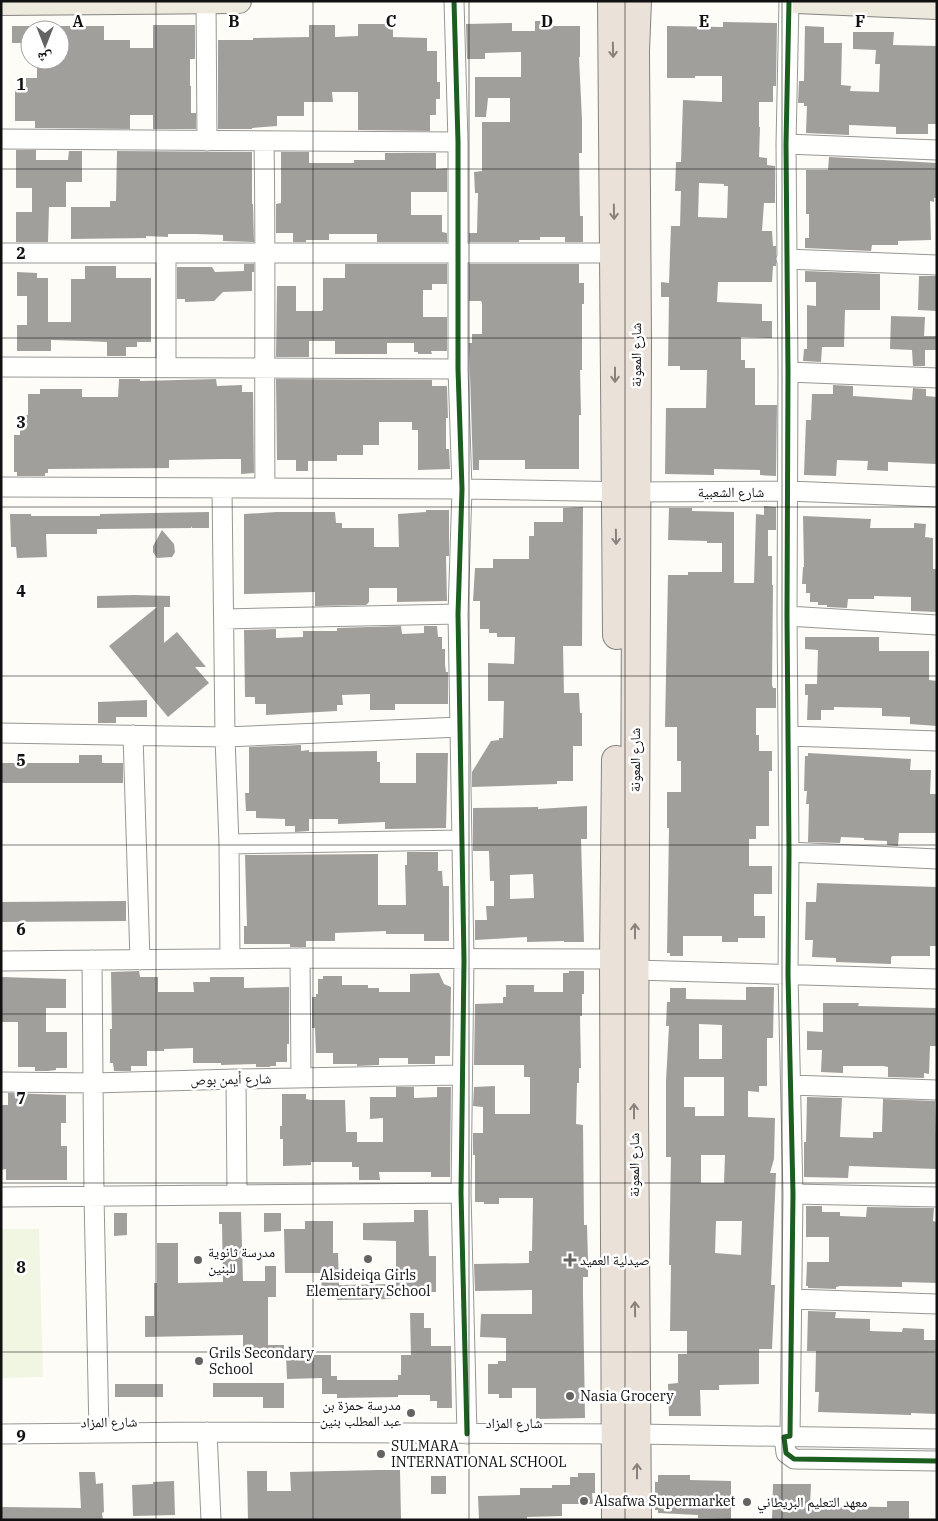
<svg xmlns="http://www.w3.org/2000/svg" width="938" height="1521" viewBox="0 0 938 1521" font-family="'IBM Plex Serif','Noto Naskh Arabic',serif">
<rect width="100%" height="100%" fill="#fdfcf7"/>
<!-- pitch -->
<path fill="#f0f6e1" d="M1 1229H39L43 1377 1 1378Z"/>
<!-- building -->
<path fill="#a19f9c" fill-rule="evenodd" d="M535 21H552V26H580V57H579L582 120V153H579L580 216H583V242H565V237H540V240H519V242H469V233H477L478 193H475L474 172 482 171V122H510V98H488L486 117H475V77H521V52L485 53V59H467L466 24 512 23V31H535Z
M723 22 777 23 776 86H773V102H759V127H760L759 157 767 158V165L775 166V203H764L762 231H772L773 246H776V266H773L772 282H718L717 302 762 304V321H772V338L741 337V360H745V368H755V405H777L776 476 760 475V470L714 469V475L665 474 666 408H706L707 370H680V366H668L669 297H661V282L669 283 671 226H680L681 191H675L676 162H681L683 100 722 102V76H695V78H667V26L723 27ZM699 183 724 184V186H728L727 218 698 217Z
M358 24H393V37L427 38V51H437V82H440V99H436V115H430V131L358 130V92H332L333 102H304V116H277V126L252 128V129H218V40H253V38L309 37V25H335V37L358 36Z
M153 25H195V59H190V86H191V113H196V129H153V115H130V129L35 128V121H15V90H26V78H37V60H60V26H104V40H130V48H153Z
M12 26H30V43H12Z
M805 26 824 27V43H842L841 85 851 86 850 91 879 92 880 64H875L876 50 853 49V32H894L893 45 937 46V124H928V134H896V127L849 125V135L806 133 807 106H804V103H798L799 81H804Z
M16 150H36V160H68L69 151H82V182H66V207H49L48 242H16V212H32V188H16Z
M117 151 252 152V204H253L254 242 223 241V235L197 234H168V237L146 236V238L71 239V207H110V201H116Z
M281 152H309V163H354V160H385V153H436V169L447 168V192H411V215H442V232L447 233V242H377V234H329V240H306V242H293V233H276V204L281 203Z
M829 157 937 163V198H934V202L930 201 931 240 898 241V245H872L871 251 805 248V238H809V214H806V170H828Z
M244 264H254V272H252V291L223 292 214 301 185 302V299H177V267H212L215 272 244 271Z
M345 264H447V284H432V290H423V317H447V351H431L432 354H418V352H414V343H387V354H335V341H309V357H276L277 286H296V311H321L323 310V278H345Z
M469 264H579V283H584V304H582V370H580L581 415H579V469H525V460H479V470H473L469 343H472V334H482V303L481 301H469Z
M85 266H116V278H151V342H137V347H126V356H107V342L85 341 51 340V351H17V325H27V296H17V272L37 273V278H48V322H71V279H85Z
M805 271 880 274V310H845L844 347H822L821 362 803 361 804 349H807V305L816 306V282H805Z
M919 276H937V311L918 310Z
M891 316 925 317 924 336H937V350H925V366H913L912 350 890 349Z
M119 379H140V381L216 379 217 386 242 385V392H253L254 473 241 474V459H225L169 460V468L48 469V473H45V476H17V472H14V435H20V416L28 415V394H40V389H82V397H118Z
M276 379 432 380V386H447L448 418H446V449H449L450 469 418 470V430H412V422H379V445H363V455H337V461H308V471H296V460H277Z
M833 385 853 386V396L912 400 913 388 926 389V396L937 397V464L888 462V471L867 470 868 461 837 460 836 476 804 475 806 420H811L812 394H833Z
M764 506 776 507V530H768V556H772V585H773L772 685 773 688H776V708H756V735H759V751H772V771H769V826H756V839H749V866H772V894H754V916H765V938H738V942H722V936H683V956H670V953H667L669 828H667V792H681V761H677V727H665L668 575H688V572H722V543H707V541L668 540 669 508H692V511L734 512V583H754L756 514 764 515Z
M583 507 582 646H563L564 693H579L580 713H582V746H573V781H557V784L472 787V772L491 741 499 740V738H503L504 701H488V663L514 664 515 637H497V633H489V629H480V601H473L475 568H493V559H529V536H534V522H563V508Z
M426 510H449V556H446L447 601 397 602V588H369V602L366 605 315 606V592L244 594V514L277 512H335L336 523H342V528H374V547H399L398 514 426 512Z
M209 512V528H192V526L191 528 97 529V534H46L47 557 17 558 16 547H11L10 514H31V516H100V514Z
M803 516 871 519 870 528H914V523L926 524 925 537 933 538V569H937V612L911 611V597L874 596V599H848L847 608 827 607V605H818V602H810V593H806V584H802L803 567H804Z
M162 530 174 544 175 552 172 557 157 558 153 552V546Z
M134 595 170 596V607H164V643L177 632 206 667H195L209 683 168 717 109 646 157 607 97 608V596Z
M401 626 402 634 424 633V626H437L438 637H442V649H445V665L446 672H448V704H395V710H370V694L342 695 343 705H337V711L266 715V704H255V697H245L244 630 276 629V638L303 637V631H337V628Z
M805 637H879V651H929V680L937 681V726L910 724V717L882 716V708L834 707V710H821V720H807L808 695H805V684H817L818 650 805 649Z
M147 700V717H116V723H98V702Z
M301 745V751L309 750V752L377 751V762H380V783H416V753H448L446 828 385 829V822L338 824V819H309V831L295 832V826H285V819L256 818V811H246L245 793H249V747Z
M808 753 911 759 910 770H931L930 794H937V833H899L898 846 887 845V841L864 840V838L841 837 840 843 808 842 809 804H806L807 791H804L805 756H808Z
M79 755H102V763H123V783H1V763H79Z
M587 806V839H581L584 942H564V941L527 942V937L475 940V920H487L486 906H494V881H490L489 851H473V808L538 807V809ZM533 874 534 898 510 899V875Z
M407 852H438V871H442L443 886H449V941H424V934H386V931L335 933V941H306V947H290V944H244V926H247L245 855 378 854V905H406L405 865H407Z
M817 883 937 887V946H930V956H893L891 957V964L836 962V958L812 957 813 940H805L806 902H816Z
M126 901V921L1 922V902Z
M139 971 140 977H158V992H194L193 982H210V977H244V988L289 987V1044H287V1062H276V1066H270V1067H256V1064L221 1065V1063H193V1048L164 1049V1051H147V1066H131V1071H114L113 1063H110V1029H112L111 972Z
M569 971H584V994H582V1016H580L581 1068H579V1083H577L576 1124 583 1125 584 1225H587L588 1260V1277H583V1295L585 1418 536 1419V1388H512V1398H499V1394H488V1364H498V1361H506V1338L480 1337 481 1314H532V1290L475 1291 474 1264 529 1263V1251H532L533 1198H499V1204H484V1202H475V1155H473V1133H483V1107L473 1106 474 1087 495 1086V1114H530V1077H524V1065H474L475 1004 503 1003V997H506V985H534V992H563V973H569Z
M439 973 444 984 451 987 450 1056H435V1064H408V1058H379V1065L357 1066V1064H333V1053H316L315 1028H312V997H316V994H318V979H323V976H342V985H368V988H379V992H410V974Z
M1 977 66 979V1008H46V1032H67V1068H56V1070L48 1071H35V1067H18V1022H1Z
M746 987H774L773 1038H767V1086H759V1092L748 1091V1117L775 1118 774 1159 770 1173H776L771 1285H775L772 1349H759V1384L719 1385V1390H700L701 1416H669L668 1384 678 1383V1354H687V1331H670L671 1265H669L671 1157H666V1081L669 1026H666L667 1002H670V988H686V999L746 1000ZM699 1024 722 1025V1059H699ZM684 1077H724V1116H695V1107H684ZM701 1155H725L724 1183H701ZM716 1221H742L741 1255 715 1253Z
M823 1003H859L858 1006 937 1008V1046H930L929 1074 924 1073V1078L888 1077V1067L883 1066H843V1073L821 1072 822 1050H807V1031L823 1032Z
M396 1087H414V1098L437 1097V1087H451L450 1177H431V1172H379L380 1180H359V1167H352V1162H311V1165L283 1166V1139H280V1126H282V1094H306V1099L311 1100H345L346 1132H357V1142H383V1118L370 1119V1097H396Z
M8 1093 66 1095V1123H61V1146H67V1180H6V1169L1 1170 2 1105H8Z
M807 1097 842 1098 840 1137 873 1138V1132H882L883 1099 935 1101 937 1169 849 1166 848 1178 804 1177V1142H806Z
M806 1206H822V1212H840V1216L866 1217 867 1207 934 1208 933 1221 937 1222V1283L902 1282V1287L840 1286 836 1287V1289L808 1288V1286H806L807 1262H829V1237H806Z
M414 1210H428L429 1256H436V1292H396V1241L363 1240V1223L414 1222Z
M219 1212H241L243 1281H265V1266H276V1297H268V1345H284V1358H243V1335L145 1337V1316H154V1283H157V1243H178V1283L223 1282 222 1224H219Z
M114 1213H127V1235L114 1236Z
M264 1213H281V1231L264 1232Z
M305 1221H333V1253H338L339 1285 391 1284V1299L337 1300V1296H322L321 1273H285L284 1229H305Z
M808 1311 836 1312 835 1318 870 1319V1331L902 1332 903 1328 924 1329V1340H937V1414L911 1413V1415L818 1412 819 1392H815L816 1351H807Z
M410 1313H424V1328H431V1346H451L452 1408H437V1401H430V1395H398V1397L337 1398V1394H322V1378L287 1379 286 1355H331V1376H337V1380H398V1375H401V1355H411Z
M213 1383H284V1408H263V1397H213Z
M115 1384H163V1397H115Z
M379 1470H400L401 1520H248L247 1471H267V1491H291L290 1472Z
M79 1472H95L96 1484 103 1483 104 1512 102 1513 103 1520H1V1507L81 1508Z
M578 1473H595V1493H592L593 1504H562V1516L527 1517V1520H479L478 1496 520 1495V1488H552V1485H570V1477H578Z
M658 1475H690V1480L731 1481V1519L698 1518V1515L658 1513V1510H655V1482H658Z
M431 1476H446V1494H431Z
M174 1481 175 1515 133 1516 132 1485 153 1484V1482Z
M773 1484H811L810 1506 887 1507V1501H909V1520H772Z"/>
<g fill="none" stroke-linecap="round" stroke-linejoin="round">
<defs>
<path id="minor" d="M206 1 207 141
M454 1 458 142V369L462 489 458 614 464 960 461 1193 467 1434
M789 1 786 144 788 372 787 616 789 852 788 974 793 1194 790 1436 784 1437 786 1453 794 1459 937 1461
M1 139 458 142
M264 141C266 256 264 372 265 488
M786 144 937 150
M1 253H615
M166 253V367
M786 259 937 265
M1 367 458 369
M788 372 937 378
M1 487 462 489 636 492 788 491 937 497
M222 489 225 737 229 844 230 958
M787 616 937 625
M224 619 458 614
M1 733 225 737 460 727
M133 735 140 960
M788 736 937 741
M229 844 462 840
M789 852 937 859
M300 958 301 1078
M92 960 94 1196 99 1433
M1 961 300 958 614 959
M635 970 937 979
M236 1079 237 1195
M1 1082 94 1083 236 1079 461 1075
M791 1085 937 1090
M793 1194 937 1197
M1 1197 461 1193
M792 1299 937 1304
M207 1432 211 1520
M1 1434 207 1432 636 1434 937 1439"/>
<path id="major" d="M796 1 937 7
M1 3 239 1"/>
<path id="highway" d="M612 1 617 635
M616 1520 614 959 616 760
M637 1520 634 1108 637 341 635 51 637 1"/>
</defs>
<!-- minor casing -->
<use href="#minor" stroke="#979795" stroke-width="21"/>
<!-- major casing -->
<use href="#major" stroke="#858482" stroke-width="26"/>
<!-- highway casing -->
<use href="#highway" stroke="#858482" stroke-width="30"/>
<!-- minor -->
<use href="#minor" stroke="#fffffe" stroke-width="19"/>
<!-- major -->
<use href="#major" stroke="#ede9dc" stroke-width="24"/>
<!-- highway -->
<use href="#highway" stroke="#eae1d8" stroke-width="28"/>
<defs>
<path id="cycleway" d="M454 1 458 142V369L462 489 458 614 464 960 461 1193 467 1434
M789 1 786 144 788 372 787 616 789 852 788 974 793 1194 790 1436 784 1437 786 1453 794 1459 937 1461"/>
</defs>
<!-- cycleway casing -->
<use href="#cycleway" stroke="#fff" stroke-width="8"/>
<!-- cycleway -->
<use href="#cycleway" stroke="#1b5e20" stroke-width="5"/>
</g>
<!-- one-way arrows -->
<defs><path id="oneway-shaft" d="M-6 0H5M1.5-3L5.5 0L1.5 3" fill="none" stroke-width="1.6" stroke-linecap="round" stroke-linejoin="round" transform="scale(1.25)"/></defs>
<g stroke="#88837e">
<use href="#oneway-shaft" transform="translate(613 50) rotate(89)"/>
<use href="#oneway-shaft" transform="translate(614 212) rotate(89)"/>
<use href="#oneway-shaft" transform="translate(615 375) rotate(90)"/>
<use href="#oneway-shaft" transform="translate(616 537) rotate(89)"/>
<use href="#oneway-shaft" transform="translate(635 931) rotate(-90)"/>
<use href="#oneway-shaft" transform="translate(634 1111) rotate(-90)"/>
<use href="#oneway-shaft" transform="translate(635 1309) rotate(-91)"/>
<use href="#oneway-shaft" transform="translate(637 1471) rotate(-90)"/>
</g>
<!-- grid -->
<path fill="none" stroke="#111" stroke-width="1" stroke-opacity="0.55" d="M156 1V1520M313 1V1520M469 1V1520M625 1V1520M782 1V1520M1 169H937M1 338H937M1 507H937M1 676H937M1 845H937M1 1014H937M1 1183H937M1 1352H937"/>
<!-- markers -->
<g fill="#646362" stroke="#fff" stroke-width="2">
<circle cx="368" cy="1259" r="5"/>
<circle cx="198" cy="1260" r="5"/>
<path d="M567.5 1252.5h5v5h5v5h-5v5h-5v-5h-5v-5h5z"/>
<circle cx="199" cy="1361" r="5"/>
<circle cx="570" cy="1396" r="5"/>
<circle cx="411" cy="1413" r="5"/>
<circle cx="381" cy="1454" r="5"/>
<circle cx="584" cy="1501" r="5"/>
<circle cx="747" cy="1502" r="5"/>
</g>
<g text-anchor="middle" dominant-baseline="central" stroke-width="5" stroke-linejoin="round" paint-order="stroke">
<!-- street labels -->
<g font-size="14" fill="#111" stroke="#fff">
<text transform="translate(636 355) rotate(-90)">شارع المعونة</text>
<text x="731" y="492">شارع الشعبية</text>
<text transform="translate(635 760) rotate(-90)">شارع المعونة</text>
<text transform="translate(231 1079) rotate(-1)">شارع أيمن بوص</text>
<text transform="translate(634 1165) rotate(-90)">شارع المعونة</text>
<text transform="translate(109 1422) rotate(-1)">شارع المزاد</text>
<text x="514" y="1423">شارع المزاد</text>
</g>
<!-- poi labels -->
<g font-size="14" fill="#111" stroke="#fff" text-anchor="start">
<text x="208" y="1252">مدرسة ثانوية<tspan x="208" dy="16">للبنين</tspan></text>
<text x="580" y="1260">صيدلية العميد</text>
<text x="368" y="1275" text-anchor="middle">Alsideiqa Girls<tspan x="368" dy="16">Elementary School</tspan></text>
<text x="209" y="1353">Grils Secondary<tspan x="209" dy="16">School</tspan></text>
<text x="580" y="1396">Nasia Grocery</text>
<text x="401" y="1405" text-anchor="end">مدرسة حمزة بن<tspan x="401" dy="16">عبد المطلب بنين</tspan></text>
<text x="391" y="1446">SULMARA<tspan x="391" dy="16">INTERNATIONAL SCHOOL</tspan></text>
<text x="594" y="1501">Alsafwa Supermarket</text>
<text x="757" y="1502">معهد التعليم البريطاني</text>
</g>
</g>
<g font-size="16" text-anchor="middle" font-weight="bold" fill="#111" stroke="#fff" stroke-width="5" stroke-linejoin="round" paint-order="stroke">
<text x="78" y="27">A</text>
<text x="234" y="27">B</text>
<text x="391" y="27">C</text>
<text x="547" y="27">D</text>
<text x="704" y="27">E</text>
<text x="860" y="27">F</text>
<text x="21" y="90">1</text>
<text x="21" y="259">2</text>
<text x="21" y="428">3</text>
<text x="21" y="597">4</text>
<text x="21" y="766">5</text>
<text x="21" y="935">6</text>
<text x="21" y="1104">7</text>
<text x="21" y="1273">8</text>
<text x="21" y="1442">9</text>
</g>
<!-- border -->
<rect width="938" height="1521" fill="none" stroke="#111111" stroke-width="5"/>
<!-- north arrow -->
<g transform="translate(45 45) rotate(180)"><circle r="24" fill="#ffffff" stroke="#a0a0a0"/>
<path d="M0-4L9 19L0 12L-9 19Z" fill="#646362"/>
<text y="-8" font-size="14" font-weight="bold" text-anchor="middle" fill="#111111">ش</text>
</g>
</svg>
